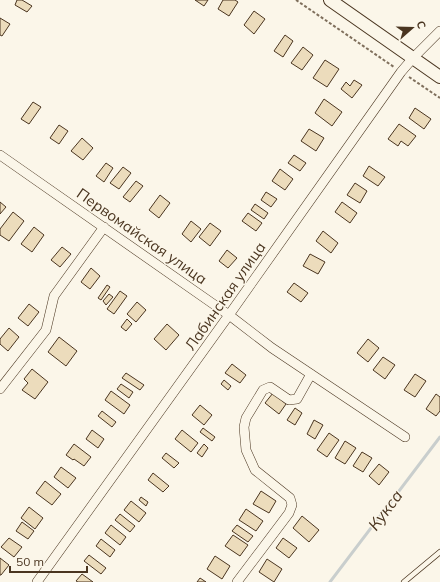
<svg xmlns="http://www.w3.org/2000/svg" width="440" height="582" viewBox="0 0 440 582" font-family="Mulish,sans-serif">
<rect width="100%" height="100%" fill="#fbf6e9"/>
<g fill="none" stroke-linecap="round" stroke-linejoin="round">
<!-- stream -->
<path stroke="#c9cecd" stroke-width="3" d="M330 582 440 437"/>
</g>
<!-- building -->
<path fill="#ecdcbc" stroke="#4a3520" d="M17 0H22L32 6 27 12 15 5Z
M195 0H208L204 6Z
M223 0H235L238 2 229 16 218 9Z
M254 11 265 19 254 34 244 25Z
M0 18 10 24 2 36 0 35Z
M285 35 293 41 283 57 274 51Z
M303 47 313 55 302 70 291 63Z
M325 60 339 69 327 87 313 78Z
M354 80 362 85 352 98 341 89 346 82 350 86Z
M324 99 342 112 332 126 315 113Z
M33 102 41 107 29 124 21 119Z
M415 108 431 119 424 129 409 118Z
M399 124 416 136 408 146 401 141 398 146 388 139Z
M59 125 68 131 59 144 50 138Z
M309 129 324 138 316 151 301 141Z
M82 138 93 148 83 160 71 151Z
M294 155 306 163 300 171 288 163Z
M106 163 113 168 104 182 96 176Z
M369 166 385 177 378 186 363 176Z
M123 167 131 173 119 189 110 183Z
M280 169 293 179 285 190 272 181Z
M136 181 143 186 130 202 123 197Z
M355 183 367 191 360 203 347 195Z
M266 192 277 199 271 207 261 200Z
M160 195 170 203 159 218 149 210Z
M0 202 6 207 0 214Z
M342 202 357 213 350 223 335 212Z
M255 204 268 213 264 219 251 210Z
M13 212 24 221 9 241 0 235V229Z
M248 213 262 223 256 231 242 221Z
M191 221 201 229 191 242 182 234Z
M210 223 221 231 210 246 199 237Z
M34 227 44 235 32 252 21 244Z
M323 231 338 243 331 253 316 241Z
M62 247 71 254 60 267 51 260Z
M227 250 237 258 228 268 219 261Z
M310 254 325 262 318 274 303 266Z
M91 268 100 276 90 289 81 282Z
M294 283 308 293 301 302 287 292Z
M107 285 110 287 101 300 98 298Z
M120 291 127 296 114 314 107 309Z
M109 294 113 297 106 305 103 301Z
M137 302 146 310 136 322 127 314Z
M29 304 39 312 28 326 18 318Z
M127 319 132 324 126 331 121 327Z
M167 324 179 335 166 350 154 339Z
M9 328 19 337 8 351 0 344V339Z
M59 337 77 351 66 366 48 352Z
M368 339 379 348 368 362 357 353Z
M383 357 395 365 385 379 373 370Z
M232 364 246 375 240 383 225 373Z
M32 369 48 382 35 399 22 390 28 383 24 379Z
M126 373 144 385 140 390 122 378Z
M415 374 426 381 415 397 404 390Z
M224 380 231 386 228 390 221 384Z
M121 384 133 392 129 398 117 389Z
M111 391 130 405 124 414 105 400Z
M273 393 286 404 279 414 265 403Z
M436 394 440 397V411L436 416 426 409Z
M200 405 212 415 204 425 192 415Z
M295 408 302 413 295 425 287 420Z
M102 411 116 422 112 427 98 416Z
M314 420 323 425 315 439 307 434Z
M203 428 215 437 212 441 200 432Z
M92 430 104 439 98 448 86 439Z
M182 430 198 443 191 452 175 439Z
M329 433 339 440 327 457 317 450Z
M345 441 356 448 345 464 335 458Z
M74 444 91 457 84 466 74 459 73 460 66 455Z
M204 444 208 448 202 457 197 453Z
M362 452 372 458 363 472 353 466Z
M166 453 179 463 174 468 162 458Z
M379 464 389 472 379 485 369 476Z
M61 467 76 478 68 488 54 477Z
M153 473 169 486 163 492 148 480Z
M45 481 61 494 52 505 36 493Z
M261 491 276 501 269 513 253 504Z
M141 497 148 502 146 506 139 500Z
M131 501 146 513 139 522 124 510Z
M29 507 43 518 35 529 21 518Z
M246 509 263 521 256 531 239 520Z
M120 514 135 526 130 532 115 520Z
M302 516 319 530 309 542 293 528Z
M22 522 34 531 28 539 16 531Z
M111 525 126 537 120 545 105 533Z
M237 525 253 536 248 542 232 531Z
M233 535 248 545 240 556 225 546Z
M9 538 22 547 14 557 1 547Z
M283 538 297 548 289 558 276 548Z
M101 539 115 550 110 557 96 546Z
M89 555 106 568 101 574 84 561Z
M215 556 230 566 222 579 207 569Z
M0 558 9 565 1 575H0Z
M267 559 282 569 274 582 259 572Z
M82 574 93 582H78L76 581Z
M200 578 206 582H197Z"/>
<g fill="none" stroke-linecap="round" stroke-linejoin="round">
<defs>
<path id="service" d="M404 582 440 552"/>
<path id="minor" d="M0 155 229 315 272 348 405 437
M0 389 46 330 54 296 104 227
M37 582 229 315 401 72 413 58 440 31
M237 582 289 513 292 505 290 498 255 470 246 450 244 427 246 418 263 390 270 387 289 400 297 399 311 374"/>
<path id="tertiary" d="M330 0 440 77"/>
</defs>
<!-- service casing -->
<use href="#service" stroke="#4a3520" stroke-width="6"/>
<!-- minor casing -->
<use href="#minor" stroke="#4a3520" stroke-width="10"/>
<!-- tertiary casing -->
<use href="#tertiary" stroke="#4a3520" stroke-width="14"/>
<!-- path -->
<path stroke="#7f6f5c" stroke-width="2" stroke-dasharray="3 2" stroke-linecap="butt" d="M296 0 394 67
M409 77 440 98"/>
<!-- service -->
<use href="#service" stroke="#fbf6e9" stroke-width="4.5"/>
<!-- minor -->
<use href="#minor" stroke="#fbf6e9" stroke-width="9"/>
<!-- tertiary -->
<use href="#tertiary" stroke="#fbf6e9" stroke-width="12"/>
</g>
<g text-anchor="middle" dominant-baseline="central" stroke-width="3" stroke-linejoin="round" paint-order="stroke">
<!-- street labels -->
<g font-size="15" fill="#4a3520" stroke="#fbf6e9">
<text transform="translate(142 236) rotate(35)">Первомайская улица</text>
<text transform="translate(225 296) rotate(-55)">Лабинская улица</text>
</g>
<!-- water labels -->
<g font-size="16" font-style="italic" fill="#4a3520" stroke="#fbf6e9">
<text transform="translate(385 510) rotate(-53)">Кукса</text>
</g>
</g>
<!-- north arrow -->
<g transform="translate(412 28) rotate(70)" stroke="#fbf6e9" stroke-width="3" paint-order="stroke">
<path d="M0-3L7 15L0 10L-7 15Z" fill="#4a3520"/>
<text y="-6" font-size="11" font-weight="bold" text-anchor="middle" fill="#4a3520">С</text>
</g>
<!-- scale -->
<path d="M10 566v6h77v-6" fill="none" stroke="#4a3520" stroke-width="2"/>
<text x="16" y="566" font-size="12" fill="#4a3520" stroke="#fbf6e9" stroke-width="3" paint-order="stroke">50 m</text>
</svg>
